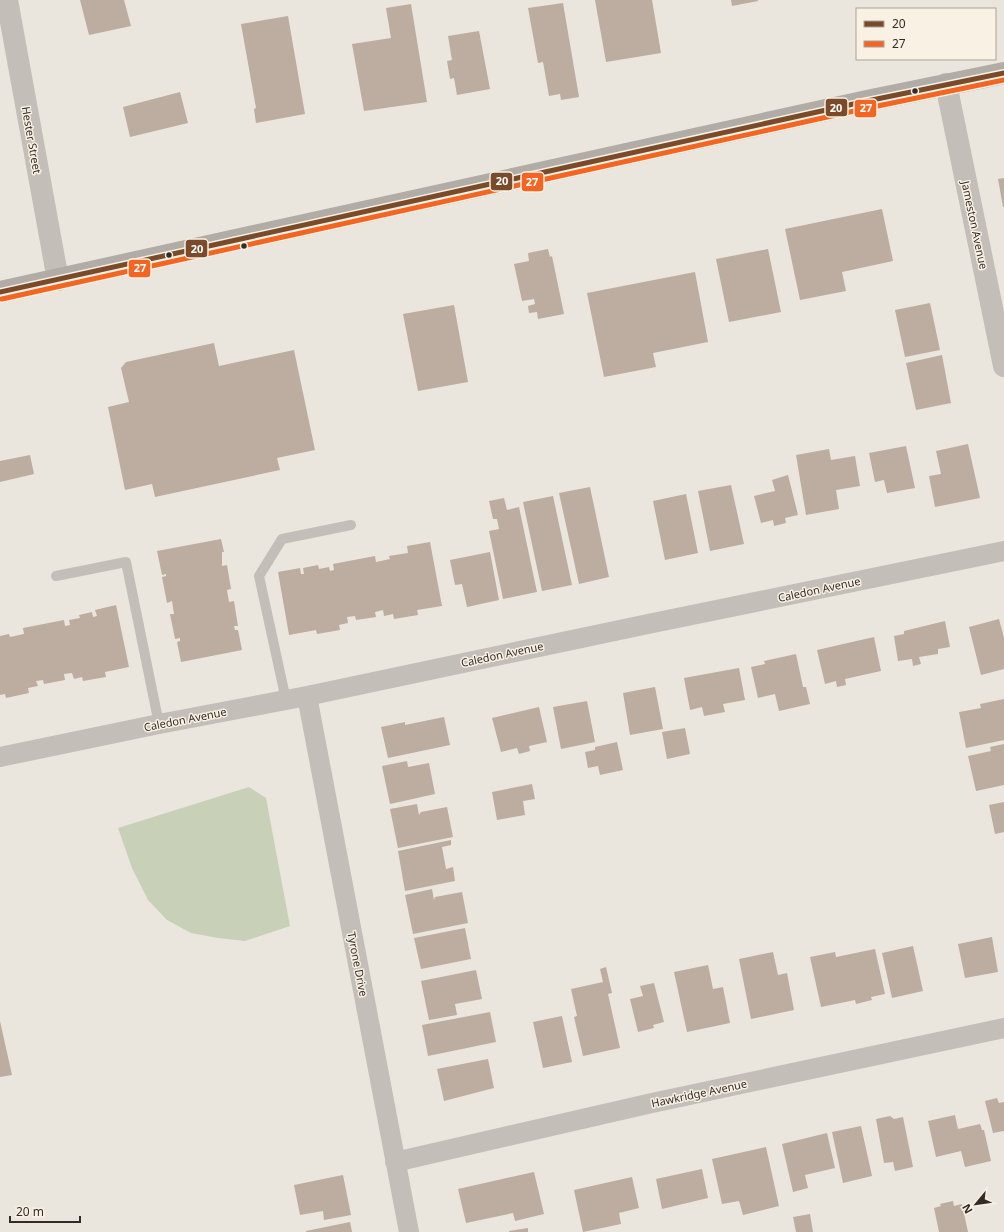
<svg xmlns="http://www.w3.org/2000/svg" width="1004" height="1232" viewBox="0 0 1004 1232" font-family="'Noto Sans',sans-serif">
<rect width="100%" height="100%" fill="#eae6de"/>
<!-- green -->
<path fill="#c9d0b8" d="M249 787 266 798 290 926 245 941 218 938 191 933 167 920 148 900 132 868 118 828Z"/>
<!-- building -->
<path fill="#bdaca0" d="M80 0H124L131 26 89 35Z
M595 0H652L661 53 606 62Z
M731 0H758V1L732 6Z
M563 3 579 97 561 100 560 94 549 96 543 62 538 63 528 8Z
M411 4 427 102 364 111 352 44 391 38 386 8Z
M288 16 305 114 256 123 254 109 256 108 241 24Z
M479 31 490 89 457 95 454 78 450 79 447 61 452 60 448 36Z
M180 92 188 123 130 137 123 107Z
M1004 178V207H1003L998 179Z
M882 209 893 261 842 272 846 291 800 300 785 229Z
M548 249 550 257 552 256 564 314 538 319 537 312 529 313 528 306 535 304 534 299 522 301 514 264 529 261 528 253Z
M768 249 781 312 729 322 716 259Z
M695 272 708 342 653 353 656 367 604 377 587 293Z
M930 303 940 350 905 357 895 310Z
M454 305 468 382 418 391 403 314Z
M214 343 219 366 294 350 315 450 277 458 280 470 155 497 152 484 125 490 108 407 129 402 121 368 126 362Z
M942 355 951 403 916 410 906 363Z
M968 444 980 498 935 507 929 476 941 474 936 451Z
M906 446 915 488 887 493 884 480 875 482 869 453Z
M829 449 831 460 855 456 860 486 836 490 839 509 806 515 796 455Z
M30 455 34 474 0 482V461Z
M788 475 798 515 785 518 786 523 774 526 773 520 761 523 754 496 775 491 772 480Z
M731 485 744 544 710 551 698 491Z
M590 487 609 577 579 584 559 493Z
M686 494 698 553 665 560 653 501Z
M553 496 572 585 542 591 523 502Z
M504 498 507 510 519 507 537 592 503 599 489 531 499 529 497 519H493L489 501Z
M221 539 224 552H222V566L227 565 231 589 227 590 229 602 234 601 238 626H234L235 630H238L242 650 181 662 177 642 180 641V638L175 639 170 614H174L172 601 167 603 162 577 166 576V574L162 575 157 551Z
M430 542 442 606 417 610 418 615 394 619 393 614 384 616 383 610 375 612 376 617 356 620 355 616 347 617 348 623 339 625 340 630 317 634 316 630 289 635 278 572 300 568 301 574H304L303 568 318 565 319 569 329 567 330 571 334 570 333 564 375 556 376 562 390 559 389 556 408 553 407 546Z
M490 552 499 600 467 607 462 584 455 585 450 560Z
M116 605 129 667 105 672 106 677 83 681 82 677 74 679 72 673 64 674 65 680 44 684 43 680 36 681 38 686 28 688 29 693 6 698 5 694 0 695V636L9 634 10 637 24 634 23 628 64 620 65 626 70 625 69 620 80 618 79 615 92 612 93 617 97 616 95 610Z
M999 619 1004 638V669L981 675 969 627Z
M945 621 950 647 938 649V654L919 657 921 664 913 666 912 659 898 661 894 636 904 634V631Z
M874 637 881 671 845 679 846 685 837 687 836 681 825 684 817 650Z
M796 654 803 687H806L810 704 779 711 775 694 758 698 751 667 765 664 764 661Z
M739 668 745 700 723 704 725 712 704 716 702 707 690 710 684 678Z
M655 687 663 729 630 735 623 693Z
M1004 699V740L966 748 959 712 981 708 980 704Z
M587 701 595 742 561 749 553 707Z
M539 707 547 742 529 746 530 751 519 754 517 748 501 752 492 718Z
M444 717 450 745 388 758 381 727 405 722V725Z
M685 728 690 754 667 759 662 732Z
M617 742 623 770 600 775 598 766 588 768 585 752 595 750V747Z
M1004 744V785L976 791 968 756 991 751 990 747Z
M407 761 408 767 429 763 435 794 390 804 382 766Z
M532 784 535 799 523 801 525 815 497 820 492 792Z
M1004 802V832L995 834 989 805Z
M417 804 419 815 421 812 447 807 453 837 398 848 390 809Z
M451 840V845L442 847 446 869 453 867 455 881 405 891 398 851Z
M432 889 434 900 435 897 462 892 468 923 413 934 405 895Z
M465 928 471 959 421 969 414 938Z
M992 937 998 972 965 978 958 944Z
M913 946 923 991 892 998 882 953Z
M875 949 885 994 871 997 872 1000 856 1004 855 1000 821 1007 810 957 835 952 836 957Z
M773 952 778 975 787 973 794 1010 751 1019 739 959Z
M708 965 713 989 723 987 730 1023 687 1032 674 972Z
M606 967 612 993 608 994 620 1048 583 1056 574 1017 577 1016 571 989 603 982 600 969Z
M476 970 482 999 455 1004 457 1015 429 1020 421 981Z
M654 983 664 1022 653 1025 654 1028 638 1032 630 999 643 996 640 986Z
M490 1012 496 1042 428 1056 422 1025Z
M562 1016 572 1062 543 1068 533 1022Z
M0 1021 12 1075 0 1077Z
M488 1059 494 1088 444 1101 437 1069Z
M997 1098 999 1103 1004 1102V1131L993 1133 985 1101Z
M955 1115 958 1129 980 1124 982 1130H984L991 1161 965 1167 961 1151 936 1157 928 1121Z
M890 1116 894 1119 903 1117 913 1167 895 1171 893 1162 884 1163 876 1119Z
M861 1126 872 1176 843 1183 832 1132Z
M827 1133 835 1168 805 1175 808 1188 793 1192 782 1144Z
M766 1147 779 1206 743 1215 739 1201 722 1204 712 1159Z
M702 1169 708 1198 662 1209 656 1179Z
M534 1172 544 1214 515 1221 513 1213 466 1223 458 1189Z
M343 1175 351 1215 324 1220 323 1211 300 1215 294 1185Z
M632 1177 639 1208 619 1213 621 1224 583 1232 574 1190Z
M953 1201 954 1206 962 1204 968 1232H939L934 1208 941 1206 940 1204Z
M810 1214 813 1232H796L793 1217Z
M350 1222 352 1232H306V1231Z
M528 1228V1232H509V1231Z"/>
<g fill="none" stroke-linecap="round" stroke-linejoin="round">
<!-- service -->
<path stroke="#c3beb7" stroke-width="10" d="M56 576 126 562 159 724
M286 700 259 576 282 539 351 525"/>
<!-- minor -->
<path stroke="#c3beb7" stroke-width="20" d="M307 696 409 1232
M0 757 159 724 307 696 648 624 1004 551
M395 1162 652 1103 1004 1028"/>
<!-- tertiary -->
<path stroke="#c3beb7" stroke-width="22" d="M7 0 58 280
M946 84 1004 366"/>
<!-- primary -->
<path stroke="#b2aca6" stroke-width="22" d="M0 292 867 101 1004 73"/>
<defs>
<path id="bus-1" d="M0 292 867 101 1004 73"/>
<path id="bus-2" d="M2 299 868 108 1004 80"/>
</defs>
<!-- bus-1 casing -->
<use href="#bus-1" stroke="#f8f1e4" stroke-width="8"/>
<!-- bus-2 casing -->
<use href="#bus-2" stroke="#f8f1e4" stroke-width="8"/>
<!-- bus-1 -->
<use href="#bus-1" stroke="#7a4b2a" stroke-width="5"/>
<!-- bus-2 -->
<use href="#bus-2" stroke="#f26522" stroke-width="5"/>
</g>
<!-- markers -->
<g fill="#332c26" stroke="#f8f1e4" stroke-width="1.5">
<circle cx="915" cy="91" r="3.5"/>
<circle cx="244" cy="246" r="3.5"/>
<circle cx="169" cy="255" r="3.5"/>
</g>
<g text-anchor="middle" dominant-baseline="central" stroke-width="3" stroke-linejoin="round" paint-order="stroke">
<!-- street labels -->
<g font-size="11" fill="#332c26" stroke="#f8f1e4">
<text transform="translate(32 140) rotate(80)">Hester Street</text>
<text transform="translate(975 225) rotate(78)">Jameston Avenue</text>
<text transform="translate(819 589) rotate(-12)">Caledon Avenue</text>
<text transform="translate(502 654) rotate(-12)">Caledon Avenue</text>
<text transform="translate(185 719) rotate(-11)">Caledon Avenue</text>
<text transform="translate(358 964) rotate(79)">Tyrone Drive</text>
<text transform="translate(699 1093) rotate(-12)">Hawkridge Avenue</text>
</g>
</g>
<g stroke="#f8f1e4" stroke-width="1.5">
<rect x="825" y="98" width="23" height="19" rx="4" fill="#7a4b2a"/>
<rect x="854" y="99" width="23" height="19" rx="4" fill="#f26522"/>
<rect x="490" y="172" width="23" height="19" rx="4" fill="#7a4b2a"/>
<rect x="521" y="172" width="23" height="20" rx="4" fill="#f26522"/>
<rect x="185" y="239" width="23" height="19" rx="4" fill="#7a4b2a"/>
<rect x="128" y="259" width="23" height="19" rx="4" fill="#f26522"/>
</g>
<g font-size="11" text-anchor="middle" font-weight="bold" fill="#fff">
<text x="836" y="112">20</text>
<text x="866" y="112">27</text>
<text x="502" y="185">20</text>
<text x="532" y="186">27</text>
<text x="197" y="253">20</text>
<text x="140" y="272">27</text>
</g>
<!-- legend -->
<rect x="856" y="8" width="140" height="52" fill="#f8f1e4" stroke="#a9a298"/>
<rect x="864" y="21" width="20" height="6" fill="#7a4b2a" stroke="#a9a298"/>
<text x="892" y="28" font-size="12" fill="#332c26">20</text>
<rect x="864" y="41" width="20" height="6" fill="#f26522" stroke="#a9a298"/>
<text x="892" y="48" font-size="12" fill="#332c26">27</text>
<!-- north arrow -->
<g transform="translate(976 1204) rotate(241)" stroke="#f8f1e4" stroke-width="3" paint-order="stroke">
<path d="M0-3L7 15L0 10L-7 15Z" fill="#332c26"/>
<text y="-6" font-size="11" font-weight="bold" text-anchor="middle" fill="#332c26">N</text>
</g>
<!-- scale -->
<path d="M10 1216v6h70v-6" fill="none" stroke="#332c26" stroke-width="2"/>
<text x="16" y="1216" font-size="12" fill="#332c26" stroke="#f8f1e4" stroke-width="3" paint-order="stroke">20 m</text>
</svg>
